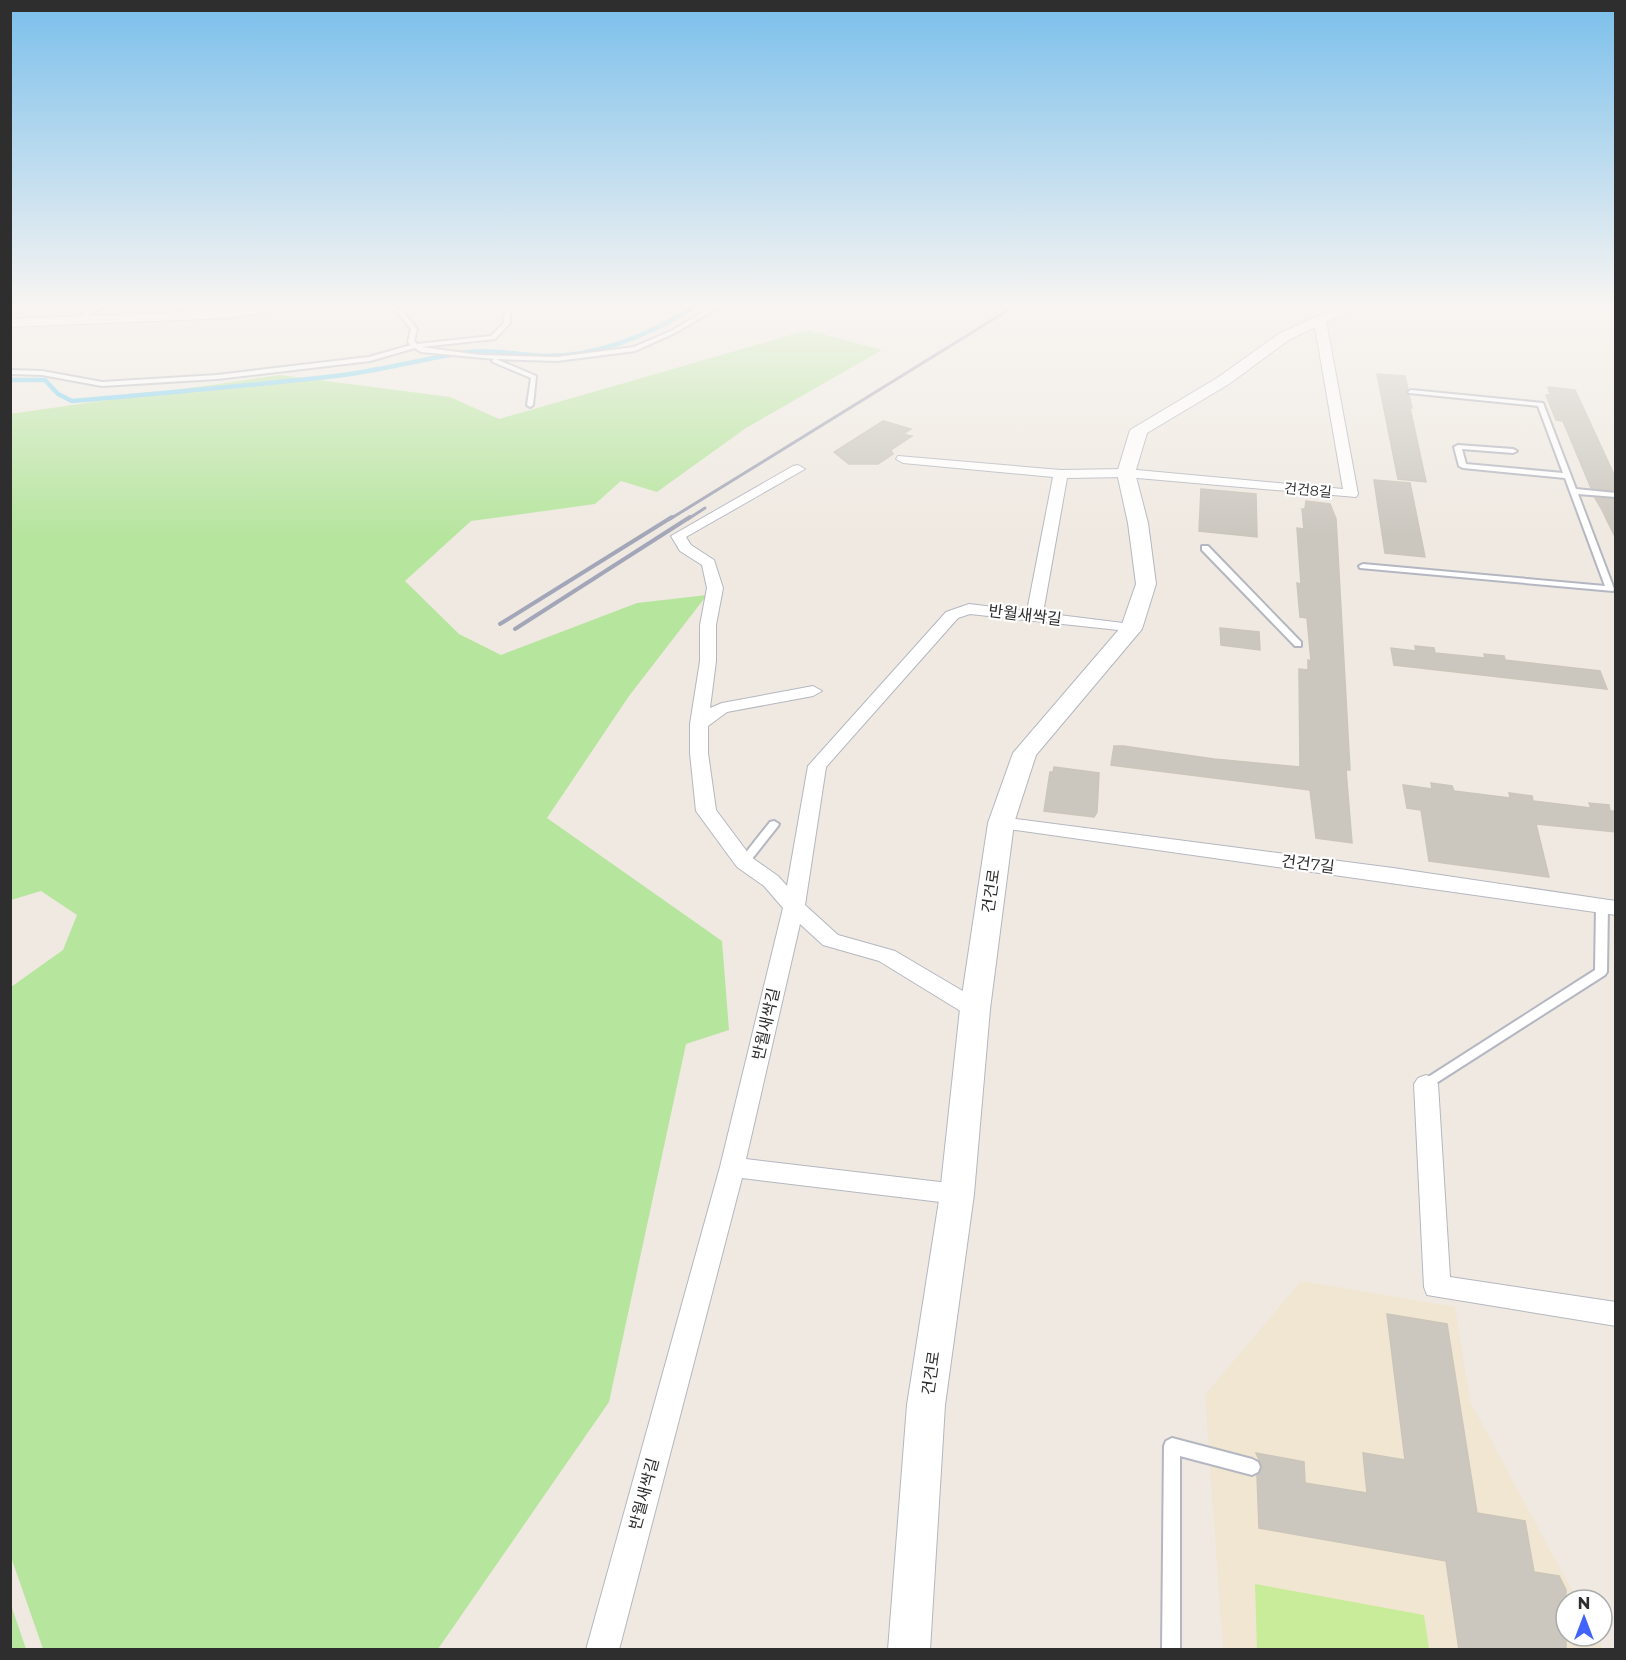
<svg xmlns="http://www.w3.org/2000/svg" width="1626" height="1660" viewBox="0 0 1626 1660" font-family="Montserrat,'Noto Sans KR',sans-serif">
<rect width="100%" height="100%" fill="#efe9e1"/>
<!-- education -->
<path fill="#f0e6d1" d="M1301 1281 1455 1307 1470 1401 1577 1600H1566V1636H1596L1603 1649H1223L1205 1395Z"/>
<!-- green -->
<path fill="#b6e59e" d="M808 330 882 350 746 428 657 492 621 481 595 504 471 521 405 581 459 634 501 655 637 603 707 595 629 696 547 818 722 941 729 1030 686 1044 609 1402 438 1649H43L11 1557V987L63 950 77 915 41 891 11 900 10 414 280 375 450 397 499 419Z
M11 1605 26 1649H11Z"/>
<!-- pitch -->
<path fill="#c9ec9a" d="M1255 1584 1424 1615 1429 1649H1257Z"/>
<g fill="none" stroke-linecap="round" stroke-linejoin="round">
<!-- stream -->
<path stroke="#75cff0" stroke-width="4.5" d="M10 380H45L58 394 72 401C160 393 247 386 335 376 380 371 424 358 469 352 493 349 517 355 542 356 598 358 653 333 699 304"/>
</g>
<!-- building -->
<path fill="#cbc7bf" stroke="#cbc5ba" stroke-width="1.5" d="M1377 374 1405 376 1408 389 1406 392 1409 395 1412 408H1410L1426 482 1398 479Z
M1548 387 1575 390 1616 479V491L1591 488 1563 421 1556 420 1546 395H1550Z
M883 421 911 429 903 434 912 436 891 450 893 454 878 464H849L834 452Z
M1374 480 1410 483 1425 557 1385 553Z
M1201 489 1256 494 1257 537 1199 531Z
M1595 498 1616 499V539L1601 508Z
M1306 501 1330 504 1336 519 1350 770H1346L1352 843 1316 838 1310 790 1111 765 1114 746H1123L1214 759 1300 767 1299 669 1308 670V660L1311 661 1307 618 1300 617 1297 583 1301 584 1297 528 1304 529 1302 509H1305Z
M1220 628 1259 632 1260 650 1221 645Z
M1415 646 1434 648 1435 653 1485 658 1484 654 1504 656 1505 660 1600 671 1607 689 1394 665 1391 648 1416 651Z
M1054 767 1099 773 1097 812 1094 817 1044 811 1050 772H1053Z
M1431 783 1452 786 1454 791 1510 798 1509 793 1532 796 1533 801 1591 808 1589 803 1609 805 1610 811H1616V832L1536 824 1549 877 1429 861 1421 810 1407 808 1403 785 1432 789Z
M1387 1314 1447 1324 1477 1513 1525 1521 1534 1572 1559 1576 1566 1590V1650H1459L1446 1561 1259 1528 1257 1475 1262 1466 1256 1453 1304 1462 1305 1483 1367 1493 1363 1453 1405 1460Z"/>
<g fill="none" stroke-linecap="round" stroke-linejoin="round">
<defs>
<path id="service" d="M105 304H116L100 308 81 320 76 319 96 306Z
M374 304C398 303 403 311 417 329L414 341 417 344 491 336 504 323 505 310 510 309V323L495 339 421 347 480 355 557 357 634 347 671 331 717 304H724L675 333 635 351 557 361 496 359 536 376 533 405 530 407 527 405 531 378 493 362 492 361 494 359 421 352 415 348 370 361 217 379 102 386 42 375 10 374V370L42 371 102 382 217 375 369 357 411 345 408 342 411 329 397 311Z
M1411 390 1543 403 1576 489 1616 493V497L1578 494 1614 589 1613 591 1360 568 1359 566 1363 564 1605 586 1565 478 1463 468 1459 466 1454 447 1458 445 1513 449 1517 451 1513 453 1462 449 1466 464 1563 473 1538 406 1409 393 1408 392Z
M1202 546H1208L1301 642V646H1295L1202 550Z
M774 821 779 824 778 826 748 864H740L739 862 740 860 770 822Z
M1602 902 1608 906 1607 972 1605 975 1430 1087 1426 1089 1422 1087 1420 1084 1422 1081 1595 970 1596 906Z
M1172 1438 1252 1459 1258 1462 1260 1467 1258 1472 1252 1475 1180 1456V1650H1162L1164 1446 1166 1441Z"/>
<path id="minor" d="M1320 318 1326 321 1358 494 1356 497 1126 477 1067 478 1043 613 1131 624 1137 626 1139 629 1137 632 970 614 958 618 826 767 805 905 838 935 895 951 983 1003 986 1009 983 1015 975 1017 967 1015 879 961 823 945 800 924 746 1159 957 1184 966 1187 970 1194 966 1201 957 1204 742 1178 619 1650H586L720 1167 783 908 764 886 737 867 696 811 690 753V724L700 661V625L707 588 702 565 680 551 671 536 793 466 798 465 805 469 686 537 691 545 714 560 723 588 716 625V661L710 708 722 703 813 686 822 691 813 696 727 712 708 726V753L716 810 751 857 778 876 787 886 808 766 946 612 969 604 1027 611 1053 477 903 463 896 459 898 456 1061 470 1126 469 1343 489 1314 321Z
M1001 817 1393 868 1616 901V915L994 827 991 823 994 819Z
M1426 1075 1434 1078 1438 1084 1450 1277 1616 1302V1326L1427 1295 1424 1287 1414 1084 1418 1078Z"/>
<path id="tertiary" d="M264 304H295L288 308 230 318 10 327V319L230 310Z
M1346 304H1365L1290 339 1229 384 1147 433 1135 473 1148 523 1156 584 1142 629 1036 755 1014 823 990 1009 974 1194 945 1405 930 1650H888L907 1405 940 1194 960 1009 988 823 1013 753 1121 627 1136 584 1128 523 1117 473 1130 430 1217 378 1280 333Z"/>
</defs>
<!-- service casing -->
<use href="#service" stroke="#b4b7c1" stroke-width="4"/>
<!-- minor casing -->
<use href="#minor" stroke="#b4b7c1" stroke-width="2"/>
<!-- tertiary casing -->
<use href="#tertiary" stroke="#b4b7c1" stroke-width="2"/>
<!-- service -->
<use href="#service" fill="#fff" fill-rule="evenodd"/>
<!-- minor -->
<use href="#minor" fill="#fff" fill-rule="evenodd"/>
<!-- tertiary -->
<use href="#tertiary" fill="#fff" fill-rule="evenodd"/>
<!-- rail-far1 -->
<path stroke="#a3a6b8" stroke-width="3" d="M670 519 1018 304
M688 519 705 508"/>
<!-- rail -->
<path stroke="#a3a6b8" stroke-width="4" d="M500 624 672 517
M515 629 690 517"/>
</g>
<!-- sky -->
<linearGradient id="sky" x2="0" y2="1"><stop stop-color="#7abfeb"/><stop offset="0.57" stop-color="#f8f5f2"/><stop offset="1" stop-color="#f8f5f2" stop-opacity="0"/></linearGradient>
<rect width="1626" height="536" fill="url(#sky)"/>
<g text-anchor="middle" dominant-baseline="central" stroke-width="4.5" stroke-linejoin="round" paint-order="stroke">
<!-- far-street labels -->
<g font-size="14" fill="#2e2e2e" stroke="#fff">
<text transform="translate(1308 490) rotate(5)">건건8길</text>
</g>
<!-- street labels -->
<g font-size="16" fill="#2e2e2e" stroke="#fff">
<text transform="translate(1025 615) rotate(7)">반월새싹길</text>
<text transform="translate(1308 864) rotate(7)">건건7길</text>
<text transform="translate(991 891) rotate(-82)">건건로</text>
<text transform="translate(766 1024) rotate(-77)">반월새싹길</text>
<text transform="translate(931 1373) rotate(-82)">건건로</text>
<text transform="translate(644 1494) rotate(-75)">반월새싹길</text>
</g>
</g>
<!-- border -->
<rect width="1626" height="1660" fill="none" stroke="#2e2e2e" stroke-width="24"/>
<!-- north arrow -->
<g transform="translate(1584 1618)"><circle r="28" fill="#ffffff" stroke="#ababab" stroke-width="1.5"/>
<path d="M0-4.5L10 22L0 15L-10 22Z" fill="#4264fb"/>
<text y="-9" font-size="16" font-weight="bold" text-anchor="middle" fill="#2e2e2e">N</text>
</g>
</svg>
